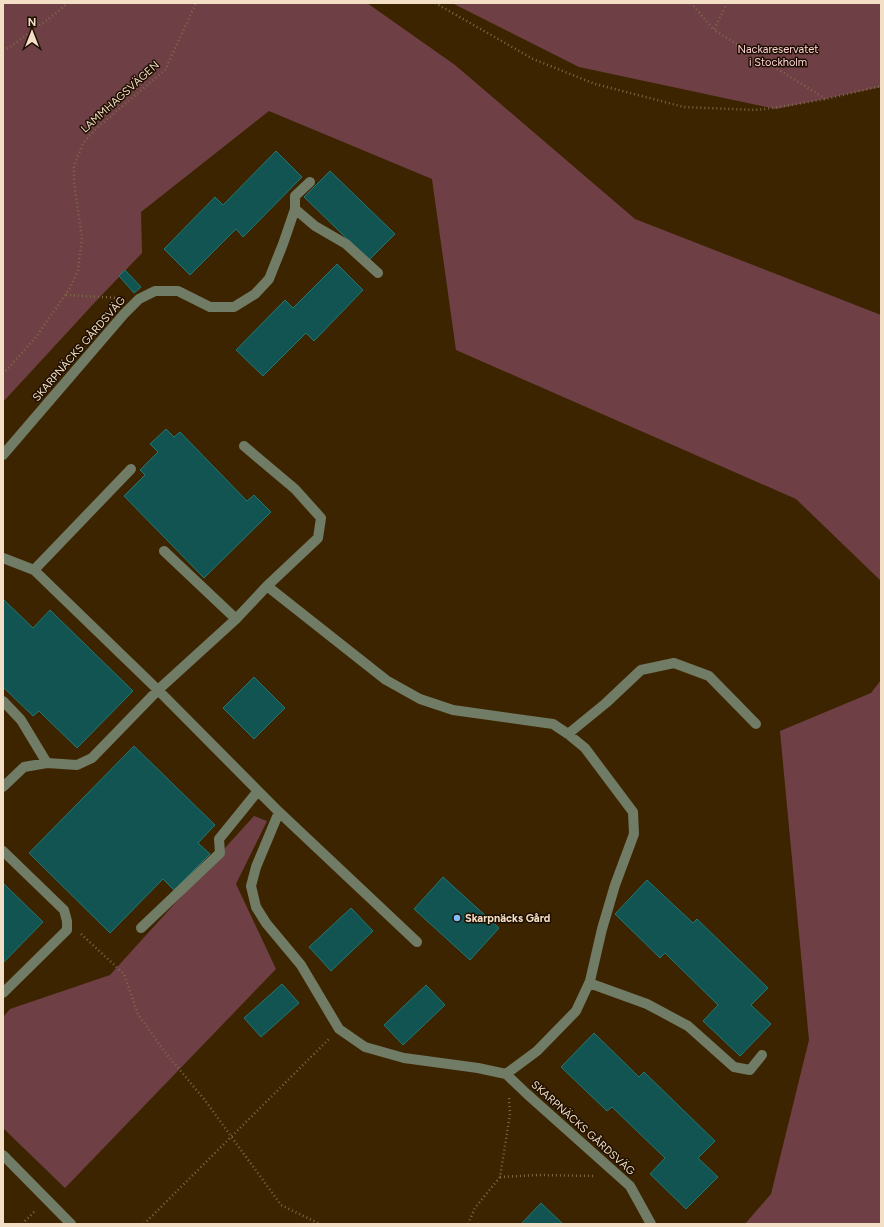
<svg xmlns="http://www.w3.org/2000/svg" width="884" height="1227" viewBox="0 0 884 1227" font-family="Figtree,sans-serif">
<rect width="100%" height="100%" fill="#3d2400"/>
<!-- green -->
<path fill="#6e4046" d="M3 3H367L455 65 635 219 881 315V581L796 499 456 350 432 179 269 111 141 212 142 253 97 300 3 402Z
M452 3H881V87L776 109 579 67Z
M881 680V1224H745L771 1194 809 1040 780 731 871 693Z
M254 816 267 821 236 884 276 969 65 1188 3 1128V1017L10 1009 110 975Z"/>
<!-- building -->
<path fill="#125452" stroke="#217875" d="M276 151 302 177 243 237 236 229 190 275 164 249 215 197 223 205Z
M330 171 395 234 369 260 304 197Z
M337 264 363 290 314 341 306 333 263 376 236 350 285 300 293 308Z
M125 270 141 287 134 293 119 276Z
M166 429 174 437 180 432 247 501 254 495 271 512 204 578 124 496 145 475 140 470 158 452 150 444Z
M3 599 33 628 50 610 133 691 77 748 39 711 33 716 3 687Z
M254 677 285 708 254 739 223 708Z
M134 746 215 825 198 843 210 854 174 890 163 879 110 933 29 853Z
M443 877 499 928 470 960 414 909Z
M647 880 693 923 697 919 768 988 751 1005 771 1024 740 1056 703 1021 718 1005 665 953 660 958 615 914Z
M3 883 43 922 3 963Z
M351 908 373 931 331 971 309 947Z
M282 984 299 1003 261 1037 244 1018Z
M426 985 445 1005 403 1045 384 1025Z
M594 1033 639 1077 644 1072 715 1141 698 1158 718 1177 686 1209 650 1174 665 1158 612 1107 607 1111 561 1067Z
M541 1203 563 1224H521Z"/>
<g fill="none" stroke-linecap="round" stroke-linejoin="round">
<!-- path -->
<path stroke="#7f6848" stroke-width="2.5" stroke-dasharray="1 3" stroke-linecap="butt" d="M435 3 533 59 595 84 684 107 756 110 773 108 826 99 881 86
M691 3 714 30
M727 3 714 30 826 99
M3 50 10 47 55 14 68 3
M66 295 118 298
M3 374 36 337 70 288 78 270 82 238 74 182V166L83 143 98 127 165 70 196 3
M81 934 124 974 138 1014 164 1051 204 1099 281 1205 320 1224
M500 1177 539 1175 595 1176
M22 1224 36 1210
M144 1224 329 1039
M468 1224 475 1208 500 1177 510 1114 509 1097"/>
<!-- minor -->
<path stroke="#707c66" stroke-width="10" d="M295 209 315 226 346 244 378 273
M3 455 124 314 139 299 155 291H178L210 307H234L255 294 269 279 283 244 295 209V196L310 182
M164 551 236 619
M3 558 34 570 158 690 279 812 256 867 251 886 256 907 266 923 301 965 339 1029 365 1047 404 1058 478 1068 506 1074 537 1051 576 1011 590 981 602 929 615 885 634 834 633 812 585 748 568 734 553 724 453 710 420 699 386 680 267 586
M34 570 131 469
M3 701 21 720 47 763
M568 734 606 703 641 670 674 663 709 676 756 724
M3 787 24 767 47 763 77 765 92 758 158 690 236 619 267 586 318 538 321 518 295 489 244 446
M279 812 417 942
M3 851 64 910 67 921V930L3 993
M141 928 220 853 219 839 258 791
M589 983 647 1004 688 1026 734 1067 750 1070 762 1055
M506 1074 527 1094 630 1186 651 1224
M3 1155 71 1224"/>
</g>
<!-- markers -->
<circle fill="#83bcfb" stroke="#1e0f00" stroke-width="1.5" cx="457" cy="918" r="4"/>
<g text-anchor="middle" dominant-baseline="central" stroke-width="3" stroke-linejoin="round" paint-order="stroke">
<!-- park labels -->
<g font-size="11" fill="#fdd3d7" stroke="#1e0f00">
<text x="778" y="49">Nackareservatet<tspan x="778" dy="13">i Stockholm</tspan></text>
</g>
<!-- street labels -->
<g font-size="11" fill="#f3dfc6" stroke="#1e0f00">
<text transform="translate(120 97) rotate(-42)">LAMMHAGSVÄGEN</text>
<text transform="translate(79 349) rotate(-49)">SKARPNÄCKS GÅRDSVÄG</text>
<text transform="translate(583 1128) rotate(42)">SKARPNÄCKS GÅRDSVÄG</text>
</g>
<!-- poi labels -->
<g font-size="11" font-weight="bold" fill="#f3dfc6" stroke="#1e0f00" text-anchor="start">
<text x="465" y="918">Skarpnäcks Gård</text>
</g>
</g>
<!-- border -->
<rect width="884" height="1227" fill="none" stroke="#f3dfc6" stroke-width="8"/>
<!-- north arrow -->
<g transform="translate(32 32)" stroke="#1e0f00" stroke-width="3" paint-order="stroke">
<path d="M0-3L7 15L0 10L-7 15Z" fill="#f3dfc6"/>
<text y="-6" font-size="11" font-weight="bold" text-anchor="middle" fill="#f3dfc6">N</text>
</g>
</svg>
